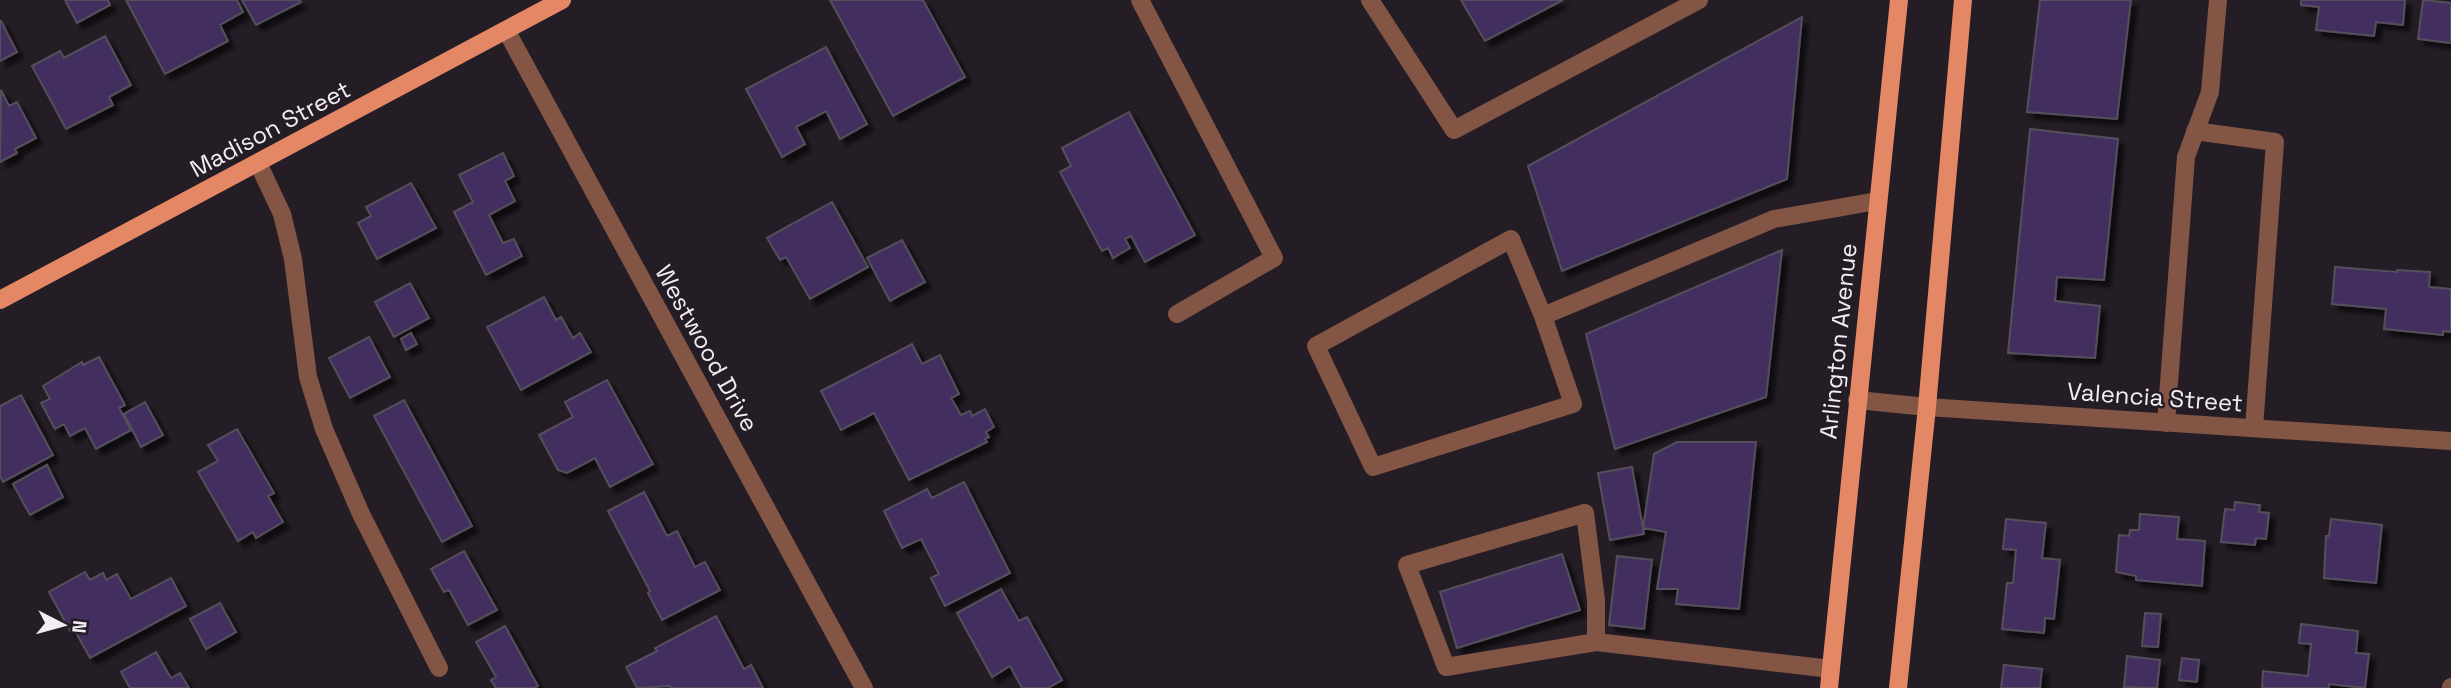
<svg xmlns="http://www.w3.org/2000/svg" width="2451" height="688" viewBox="0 0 2451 688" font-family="'Space Grotesk',sans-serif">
<defs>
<filter id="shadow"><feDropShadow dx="6" dy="6" stdDeviation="2" flood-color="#0009"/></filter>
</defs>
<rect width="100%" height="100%" fill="#251d26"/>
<!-- building -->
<path fill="#432e5f" stroke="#54505b" stroke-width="2" filter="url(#shadow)" d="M65 0H108L110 5 77 23Z
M126 0H237L243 12 220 25 228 41 165 74Z
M242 0H300L301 2 256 25Z
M830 0H923L965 77 893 116Z
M1461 0H1563L1485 41Z
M2040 0H2131L2117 119 2027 112Z
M2301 0H2405L2403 25 2376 22 2374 36 2316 30 2319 7 2301 5Z
M2423 0 2451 3V43L2418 39Z
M1802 17 1787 179 1562 271 1528 166Z
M1 21 17 52 0 61V22Z
M105 36 131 85 109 97 113 105 66 129 32 66 60 51 64 58Z
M826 47 867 124 840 139 826 111 796 127 805 144 782 157 746 89Z
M1 90 9 106 17 102 36 138 15 149 17 153 0 162Z
M1129 112 1195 235 1145 262 1131 236 1125 239 1130 248 1113 258 1108 248 1102 251 1060 172 1071 166 1062 148Z
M2030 129 2118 139 2104 280 2057 277 2055 301 2100 306 2095 358 2008 353Z
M503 153 514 176 505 181 515 201 489 215 503 243 514 239 522 256 486 275 454 212 473 202 459 175Z
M411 183 436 228 377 259 358 223 371 216 366 207Z
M832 202 868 267 810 299 786 257 780 260 767 238Z
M902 240 925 282 890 301 867 258Z
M1782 250 1766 397 1615 449 1586 334Z
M2335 267 2397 272V270L2430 272 2429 287 2451 289V332L2443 331V335L2384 329 2386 309 2332 304Z
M410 283 429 318 394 337 375 302Z
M544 297 556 320 561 317 573 338 580 333 591 352 521 390 487 327Z
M411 333 417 344 406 350 401 339Z
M369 337 390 377 350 398 329 358Z
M912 344 922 364 940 355 959 394 951 398 961 415 970 411 972 416 985 409 994 427 986 432 989 437 985 439 987 442 909 480 874 413 841 430 821 391Z
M99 357 125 405 119 408 131 430 96 449 85 428 70 436 64 424 55 429 41 403 50 399 43 386 82 362 83 365Z
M607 380 653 464 610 487 595 458 567 473 558 470 539 435 573 417 565 402Z
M21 395 53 455 3 482 0 476V406Z
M404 400 472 526 442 542 374 416Z
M145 402 163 435 141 447 124 414Z
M237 429 274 493 268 496 283 522 256 538 253 532 238 541 198 472 218 461 208 445Z
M1677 442H1756L1739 609 1676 604 1678 589H1657L1666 532 1643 528 1654 454Z
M47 465 63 497 30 515 13 484Z
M1632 467 1644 534 1610 540 1598 473Z
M964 482 1010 573 945 606 931 578 939 574 921 539 902 548 884 511 927 489 932 498Z
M644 492 667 536 677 531 695 567 705 562 720 590 662 620 648 593 650 591 608 511Z
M2235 502 2260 505 2259 512 2269 513 2266 539 2256 538 2255 545 2221 542 2225 509 2234 510Z
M2140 514 2179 517 2177 539 2205 541 2202 586 2136 580V576L2116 572 2119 535 2129 536 2130 530H2139Z
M2006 519 2046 523 2042 558 2060 560 2054 619 2045 618 2044 633 2002 629 2007 583H2013L2016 550 2003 549Z
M2331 519 2382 525 2376 583 2324 578 2326 536H2329Z
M464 551 497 610 468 625 449 590 444 592 431 569Z
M1562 554 1580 610 1457 648 1440 592Z
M1617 556 1652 560 1644 629 1609 625Z
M85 572 90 580 103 573 106 580 117 574 131 599 171 578 186 606 90 658 74 629 70 631 49 592Z
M1001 589 1019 621 1027 617 1062 680 1048 688H1022L1010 666 992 677 957 613Z
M220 603 236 632 206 649 190 619Z
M2145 613 2161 614 2158 647 2142 646Z
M716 616 744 669 751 665 763 688H671L670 686 637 688 626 667 657 651 655 648Z
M2301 624 2358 631 2356 653 2369 654 2365 688 2329 684V688H2262L2263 671 2308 676 2311 644 2299 643Z
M505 626 538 686 534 688H496L491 680 496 677 476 642Z
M156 652 171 678 180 673 189 688H130L121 672Z
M2127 656 2160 660 2157 688 2124 687Z
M2182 658 2199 660 2197 682 2179 680Z
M2004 665 2042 669 2040 688H2001Z"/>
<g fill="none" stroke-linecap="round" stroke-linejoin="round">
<!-- minor -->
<path stroke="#825544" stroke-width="18" d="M1140 0 1274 258 1177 314
M1370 0 1454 130 1699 0
M506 30 864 688
M2195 131 2275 142 2254 428
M258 163 282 214 293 259 308 377 324 429 361 514 439 668
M1543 316 1511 239 1316 346 1373 467 1573 404 1543 316 1774 219 1877 201
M1857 400 1927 407 2451 441
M2166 423 2186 157 2210 92 2218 0
M1596 642V600L1585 513 1407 565 1446 667 1596 642 1831 669
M2451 688V687"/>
<!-- major -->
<path stroke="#e48765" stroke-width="18" d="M0 300 562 0
M1829 688 1899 0
M1898 688 1927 407 1963 0"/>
</g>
<g text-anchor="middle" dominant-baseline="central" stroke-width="5" stroke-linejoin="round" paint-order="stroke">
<!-- street labels -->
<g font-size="24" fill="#f3edf3" stroke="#251d26">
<text transform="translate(270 129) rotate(-28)">Madison Street</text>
<text transform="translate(1838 341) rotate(-84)">Arlington Avenue</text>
<text transform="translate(707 348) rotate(61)">Westwood Drive</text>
<text transform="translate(2155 397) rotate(4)">Valencia Street</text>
</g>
</g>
<!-- north arrow -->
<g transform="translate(63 625) rotate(96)" stroke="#251d26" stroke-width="5" paint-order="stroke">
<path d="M0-5L12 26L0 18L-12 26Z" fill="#f3edf3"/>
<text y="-10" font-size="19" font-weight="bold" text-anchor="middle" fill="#f3edf3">N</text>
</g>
</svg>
